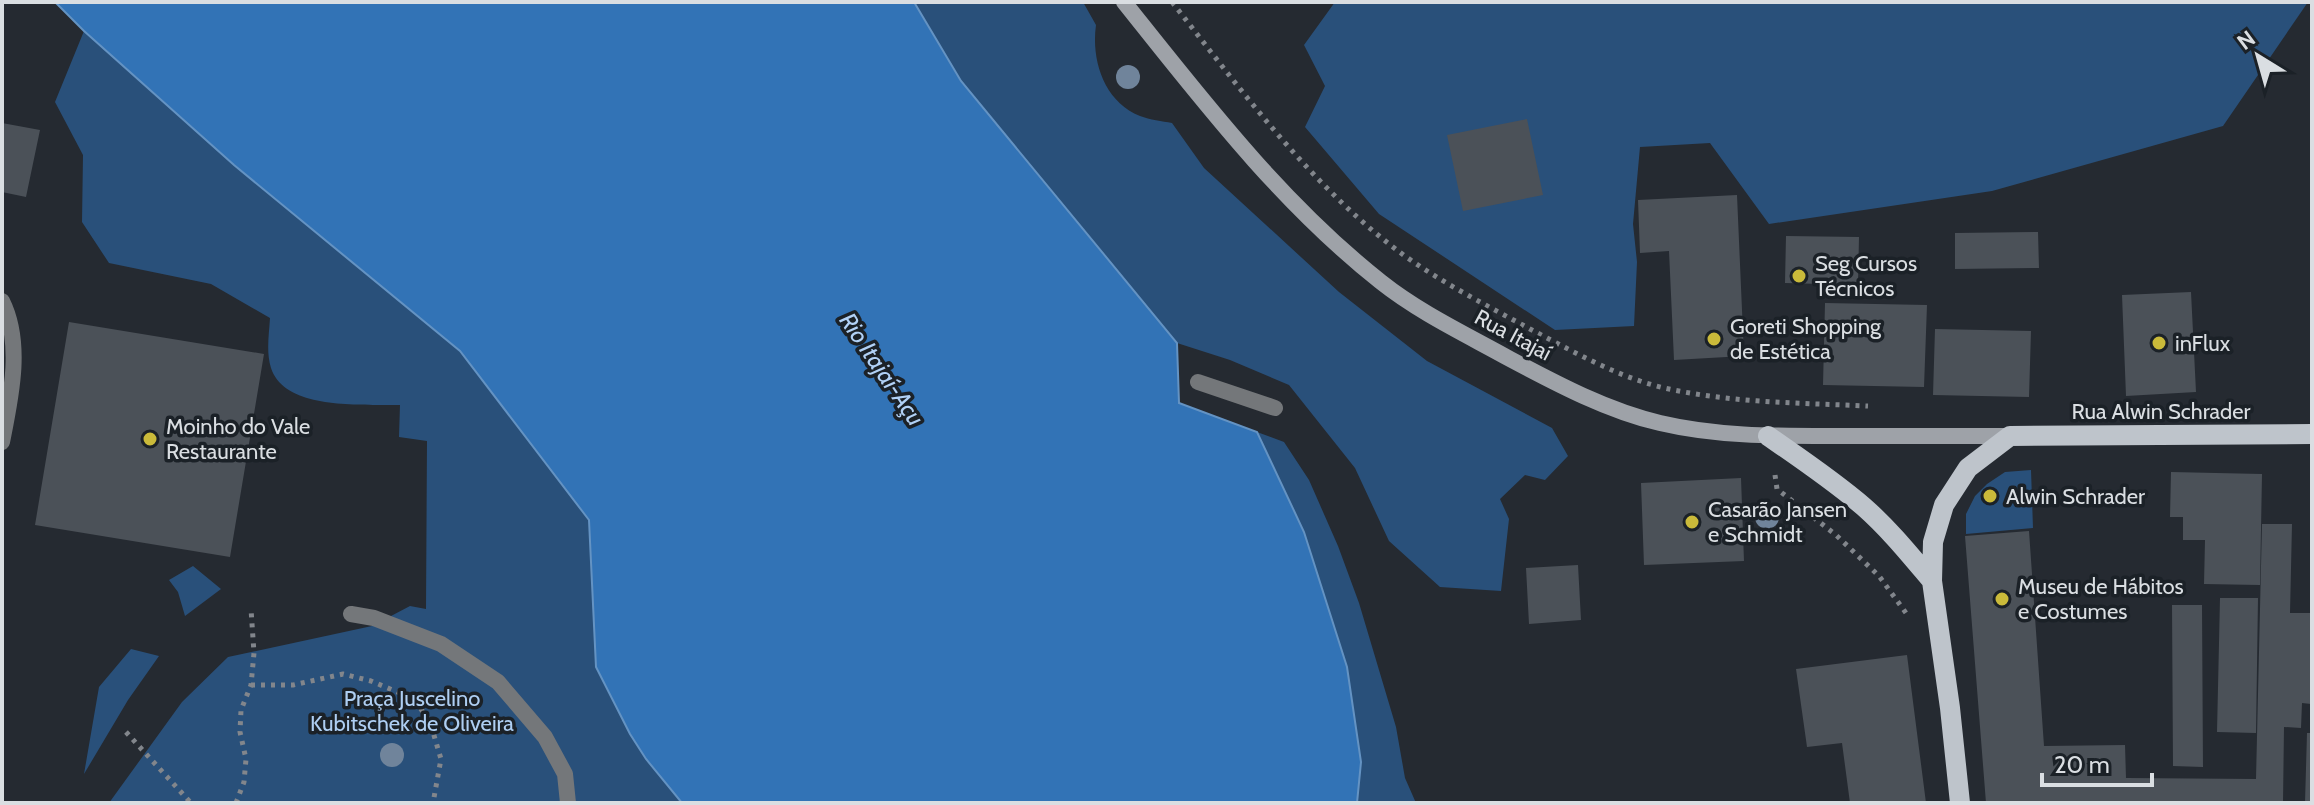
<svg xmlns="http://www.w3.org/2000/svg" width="2314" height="805" viewBox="0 0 2314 805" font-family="Cabin,sans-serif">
<rect width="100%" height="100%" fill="#252a31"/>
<!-- green -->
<path fill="#29507a" d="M914 2H1083L1096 25C1091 60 1104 102 1140 116 1150 120 1162 121 1172 123L1204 168 1339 292 1427 361 1552 428 1568 456 1545 480 1525 475 1500 499 1509 519 1501 591 1440 587 1389 541 1355 468 1289 385 1230 360 1177 343 961 81Z
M1335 2H2308L2223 126 1992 191 1769 224 1710 143 1640 147 1633 224 1637 262 1634 326 1555 330 1379 214 1305 127 1325 86 1304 45Z
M84 31 234 165 460 351 589 520 596 667 630 734 646 759 682 803H109L182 702 228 657 372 626 410 606 426 609 427 441 399 437 400 405C364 404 285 411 271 368 266 352 269 335 270 318L211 284 109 263 82 222 83 155 55 102Z
M1257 432 1284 442 1309 480 1338 546 1359 603 1396 727 1405 778 1416 803H1357L1361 762 1304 532Z
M2031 470 2033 528 1966 534V514L1975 496 1987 484 2005 472Z
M193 566 221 589 185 616 178 592 169 580Z
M131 649 159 656 128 700 84 774 99 687Z"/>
<!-- water -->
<path fill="#3273b6" stroke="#6493c3" stroke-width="2" d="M55 2H914L961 81 1177 343 1179 403 1257 432 1304 532 1347 667 1361 762 1357 803H682L646 759 630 734 596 667 589 520 460 351 234 165 84 31Z"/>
<!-- building -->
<path fill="#4b5158" d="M1527 119 1543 195 1463 211 1447 135Z
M2 123 40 130 26 197 2 192Z
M1737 195 1744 356 1674 360 1669 251 1640 253 1638 200Z
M2038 232 2039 268 1955 269V233Z
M1786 236 1859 237 1858 285 1785 283Z
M2191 292 2196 392 2126 396 2122 295Z
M1825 303 1927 305 1924 387 1823 385Z
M69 322 264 354 230 557 35 525Z
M1935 329 2031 331 2029 397 1933 395Z
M2171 472 2262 474 2260 585 2204 584 2205 540H2183V517H2170Z
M1741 478 1744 561 1644 565 1641 483Z
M2262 524H2292L2290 613H2312L2311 704 2302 703 2301 728 2284 727 2283 803H1986L1965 536 2029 531 2044 746 2125 745 2126 778 2256 779Z
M1578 565 1581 620 1529 624 1526 568Z
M2220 598H2258L2256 733 2217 732Z
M2172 605H2202L2203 767 2173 766Z
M1907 655 1926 803H1850L1842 743 1807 747 1796 669Z
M2307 733H2312V803H2305Z"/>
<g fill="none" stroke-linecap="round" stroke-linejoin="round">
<!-- path -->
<path stroke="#82868c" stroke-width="5" stroke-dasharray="4 6" stroke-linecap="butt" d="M1172 2C1241 90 1314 190 1405 256 1444 284 1488 306 1530 329 1574 352 1621 379 1669 389 1734 403 1802 403 1868 406
M1775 475 1777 489 1836 535 1879 576 1906 613
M251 685H293L343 674 371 681 414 699 430 722 441 759 433 803
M126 732 191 803
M236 803 244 782 246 759 240 732 241 710 251 685 254 653 251 609"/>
<!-- lane -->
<path stroke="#74777a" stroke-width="16" d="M1198 382 1275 408
M351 614 374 618 441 644 498 682 545 737 565 774 568 803"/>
<!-- street -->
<path stroke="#74777a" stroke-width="16" d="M2 301C23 343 11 397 2 442"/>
<!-- secondary -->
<path stroke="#9ea2a8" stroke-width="16" d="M1124 2C1203 101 1281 203 1381 282 1420 313 1467 335 1510 359 1557 384 1608 411 1660 423 1715 436 1772 436 1828 436 1889 436 1949 436 2010 436"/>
<!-- primary -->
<path stroke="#bec4cb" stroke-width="20" d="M1768 436C1801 459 1834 481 1864 507 1889 529 1910 555 1932 581
M1960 803 1950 708 1932 581 1933 542 1944 505 1968 468 2010 436 2312 434"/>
</g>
<!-- trees -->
<g fill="#70849b">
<circle cx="1128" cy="77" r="12"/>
<circle cx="1767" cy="517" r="12"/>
<circle cx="392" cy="755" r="12"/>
</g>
<!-- markers -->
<g fill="#caba3a" stroke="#1b2127" stroke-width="3">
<circle cx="1799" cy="276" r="8"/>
<circle cx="1714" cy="339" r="8"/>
<circle cx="2159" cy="343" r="8"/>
<circle cx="150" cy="439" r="8"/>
<circle cx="1990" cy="496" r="8"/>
<circle cx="1692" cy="522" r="8"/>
<circle cx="2002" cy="599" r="8"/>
</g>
<g text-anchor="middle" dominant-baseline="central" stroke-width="7" stroke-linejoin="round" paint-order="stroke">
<!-- poi labels -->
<g font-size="22" fill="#dadee2" stroke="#1b2127" text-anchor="start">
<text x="1815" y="263">Seg Cursos<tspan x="1815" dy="25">Técnicos</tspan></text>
<text x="1730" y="326">Goreti Shopping<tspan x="1730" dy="25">de Estética</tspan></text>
<text x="2175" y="343">inFlux</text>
<text x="166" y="426">Moinho do Vale<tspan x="166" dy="25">Restaurante</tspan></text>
<text x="2006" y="496">Alwin Schrader</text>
<text x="1708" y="509">Casarão Jansen<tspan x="1708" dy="25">e Schmidt</tspan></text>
<text x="2018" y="586">Museu de Hábitos<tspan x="2018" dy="25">e Costumes</tspan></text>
</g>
<!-- street labels -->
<g font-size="22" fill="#dadee2" stroke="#1b2127">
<text transform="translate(1513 335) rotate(28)">Rua Itajaí</text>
<text x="2161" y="411">Rua Alwin Schrader</text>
</g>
<!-- park labels -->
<g font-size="22" fill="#aecef2" stroke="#1b2127">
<text x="412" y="698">Praça Juscelino<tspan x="412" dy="25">Kubitschek de Oliveira</tspan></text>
</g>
<!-- water labels -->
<g font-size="24" font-style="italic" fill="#b1d1f6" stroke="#1b2127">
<text transform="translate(882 369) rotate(56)">Rio Itajaí-Açu</text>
</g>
</g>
<!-- border -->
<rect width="2314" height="805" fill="none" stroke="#dadee2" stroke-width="8"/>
<!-- north arrow -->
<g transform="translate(2258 56) rotate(323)" stroke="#1b2127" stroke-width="6" paint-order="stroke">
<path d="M0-6L14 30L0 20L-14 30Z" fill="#dadee2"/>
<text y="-12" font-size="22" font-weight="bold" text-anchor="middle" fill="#dadee2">N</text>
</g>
<!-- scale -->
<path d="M2042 773v12h110v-12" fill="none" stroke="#dadee2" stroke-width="4"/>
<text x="2054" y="773" font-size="24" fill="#dadee2" stroke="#1b2127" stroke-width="6" paint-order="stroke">20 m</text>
</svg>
